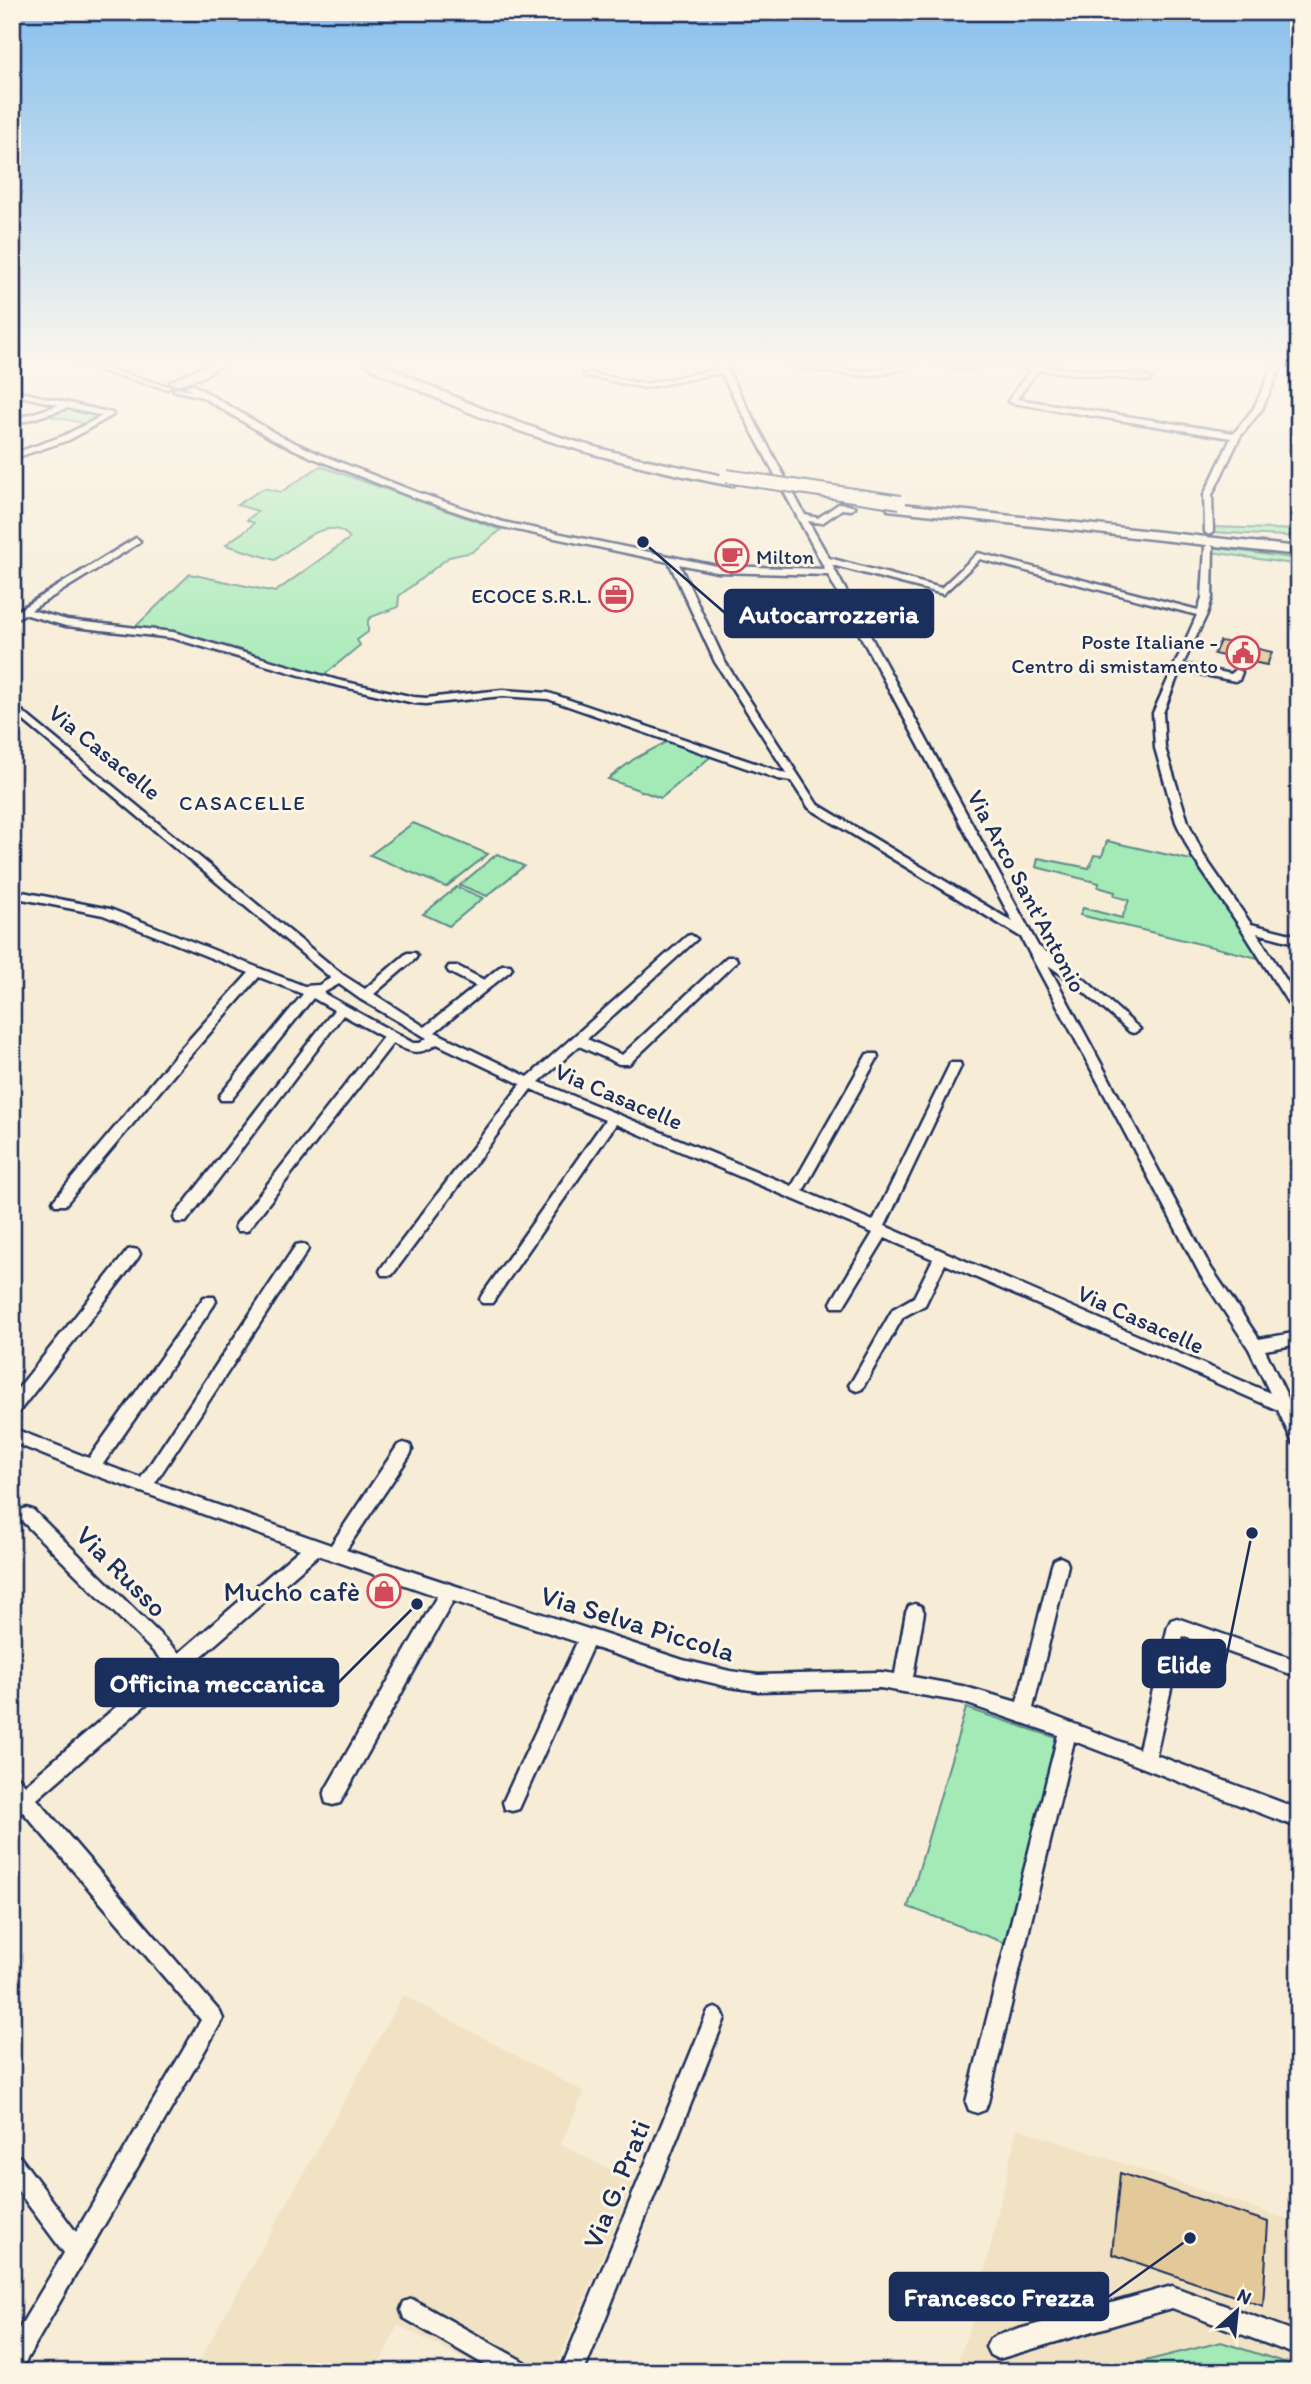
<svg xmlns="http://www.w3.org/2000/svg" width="1311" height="2384" viewBox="0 0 1311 2384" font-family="Itim,sans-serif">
<rect width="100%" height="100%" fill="#f7ecd6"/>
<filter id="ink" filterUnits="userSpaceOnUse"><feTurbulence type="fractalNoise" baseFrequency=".0143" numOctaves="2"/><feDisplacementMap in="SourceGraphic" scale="14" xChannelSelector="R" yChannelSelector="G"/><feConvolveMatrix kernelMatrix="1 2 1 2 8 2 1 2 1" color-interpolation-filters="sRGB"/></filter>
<g filter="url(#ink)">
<!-- built -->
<path fill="#f1e2c4" d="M403 1995 584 2092 561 2144 633 2182 554 2372H489L398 2325 375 2372H193Z
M1017 2128 1299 2223V2367L1220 2342 1101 2372H954L977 2307Z"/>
<!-- green -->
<path fill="#a3eab6" stroke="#5f8c8a" stroke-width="2" d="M67 408 102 416 87 424 45 415Z
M320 466 501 530 472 552 449 557 399 596 398 607 371 617 368 620V632L357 640 360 645 323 676 175 635 133 629 190 574 275 592 350 538C329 512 294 547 275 560L226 545C235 535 246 533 254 523L247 520 258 511 237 505 264 488 281 492Z
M1212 527 1299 530V537L1213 532Z
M1211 547 1299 559V565L1211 552Z
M670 740 714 754 661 798 608 779 634 759Z
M413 823 488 854 446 887 370 855Z
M1107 841 1195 861 1262 959 1080 915 1083 908 1122 918 1129 900 1114 896 1115 892 1098 887 1099 883 1036 867 1038 858 1089 868 1094 855 1102 856Z
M497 854 524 866 487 896 460 885Z
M457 887 483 898 449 926 423 914Z
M966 1708 1060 1739 1008 1944 908 1907Z
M1221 2342 1299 2367V2372H1101Z"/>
<!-- building -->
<path fill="#e3c999" stroke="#1b2f5e" stroke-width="2" d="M1235 639 1256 644 1254 648 1272 652 1267 665 1214 654 1220 641 1233 643Z
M1120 2173 1268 2222 1263 2306 1112 2254Z"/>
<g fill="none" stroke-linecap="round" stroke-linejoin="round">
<defs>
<path id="minor" d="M69 362H82L171 387 167 389Z
M715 362H723L805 515 818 518 840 503 855 507 851 510 842 509 822 523 808 521 829 558 941 588 978 553 1198 610 1202 598 1205 547 1209 544 1213 547 1212 598 1207 614 1183 664 1231 674 1237 669 1242 672 1239 680 1235 681 1180 670 1163 713 1165 748 1188 822 1204 856 1251 924 1299 936V944L1257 933 1299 1001V1015L1295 1014 1241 928 1192 856 1176 822 1155 748 1153 713 1197 615 980 559 943 594 832 565 1038 946 1084 979 1140 1029 1134 1033 1130 1032 1076 985 1048 965 1211 1268 1259 1339 1299 1332V1344L1265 1350 1299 1421V1445L1293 1443 1278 1410 945 1264 925 1305 903 1317 862 1389 857 1391 852 1389 849 1385 852 1381 893 1309 914 1297 933 1259 885 1238 843 1307H833L831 1303 833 1299 873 1233 616 1124 492 1303H482L480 1299 482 1295 605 1120 531 1089 392 1275H382L380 1271 382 1267 521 1084 437 1044C419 1056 411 1053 393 1043L247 1231H237L235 1227 237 1223 383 1037 343 1015 186 1222H176L174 1218 176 1214 334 1010 313 998 231 1100H221L219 1097 221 1094 303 994 259 977 187 1059 65 1205H55L53 1201 177 1053 249 973 103 915 12 897V890L110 909 304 986 319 985 331 978 12 711V703L343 975 365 989 407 953H415L417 956 415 959 374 994 425 1027 476 986 449 972 447 969 449 966H457L484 980 502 965H510L512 968 510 971 435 1032 528 1077 687 936 691 935 697 939 587 1039 622 1055 727 957H735L737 960 735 963 629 1064H619L579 1046 539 1082 792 1186 867 1054H877L878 1057 803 1191 873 1221 949 1066 950 1063H960L961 1066 885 1226 1270 1393 1249 1349 1201 1276 1021 937 809 808 791 781 778 779 548 699 502 696 426 704 414 703 331 684 172 638 66 626 24 614 12 621V614L136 538 140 541 139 543 31 610 67 620 173 632 337 680 414 697 426 698 502 690 549 693 787 774 715 662 669 562 498 526 410 496 313 458 272 439 202 397 173 390 177 388 192 391 185 386 192 384 278 435 319 454 416 492 503 522 717 566 825 569 721 373 645 388 583 375 587 373 645 384 719 369ZM679 564 717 572 828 575 1013 922 817 804 725 662ZM339 984 360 999 427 1038 420 1043H413L323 993Z
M779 362C808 362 837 372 867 371 885 370 900 362 916 362 885 382 845 375 810 369 800 367 788 366 779 362Z
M928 362 967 365 1007 362 1147 377 1151 379 1150 381 1038 370 1017 399 1234 433 1254 408 1275 362H1283L1262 409 1240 437 1212 495 1213 532 1209 535 1205 532 1204 495 1231 438 1012 403 1008 401 1031 369 992 365 967 369Z
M12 390 112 413 113 415 69 440 12 459V454L63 436 102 416 68 408 12 425V420L59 405 12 394Z
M301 1244 306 1245 308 1249 306 1253 155 1483 331 1545 398 1445 404 1443 410 1445 412 1450 410 1455 346 1550 683 1660 730 1671 758 1675 880 1672 895 1674 906 1612 909 1606 915 1604 921 1606 924 1612 913 1677 962 1686 1017 1702 1052 1565 1054 1560 1060 1557 1066 1560 1068 1565 1033 1708 1139 1749 1168 1626 1171 1620 1177 1618 1299 1661V1677L1183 1636 1156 1755 1299 1809V1828L1074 1741 988 2102 985 2110 977 2113 969 2110 966 2102 1058 1735 962 1702 880 1688 758 1691 730 1687 683 1676 592 1647 519 1809 512 1811 505 1809 503 1802 577 1642 453 1601 340 1803 333 1805 326 1803 324 1796 326 1789 437 1596 318 1555 37 1799 220 2012 223 2019 20 2371 12 2372V2340L64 2253 12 2183V2154L20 2157 76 2232 201 2020 23 1812 12 1818V1775L19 1778 25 1785 166 1664 21 1520 19 1515 21 1510 27 1508 33 1510 179 1653 300 1549 86 1472 12 1442V1428L89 1458 204 1297H214L216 1301 214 1305 103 1464 141 1478 296 1245Z
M133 1249 138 1250 140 1254 138 1258 18 1413 12 1414V1396L128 1250Z
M715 2008 722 2011 725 2018 584 2372H560L708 2011Z
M1172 2286 1299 2333V2356L1172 2308 998 2359 990 2355 986 2347 990 2339 998 2335Z
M412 2299 528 2364 532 2372H497L404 2318 401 2310 404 2302Z"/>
<path id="highway" d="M212 362H226L200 378 176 385 170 382Z
M364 362H379C446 394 513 424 584 444 634 459 686 467 736 479L738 482 732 486C625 465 520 438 421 391 403 382 379 375 364 362Z
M893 503 1299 547V555L888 510 887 507Z"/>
</defs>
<!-- minor casing -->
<use href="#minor" stroke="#1b2f5e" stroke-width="5"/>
<!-- highway casing -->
<use href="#highway" stroke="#1b2f5e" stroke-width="5"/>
<!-- minor -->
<use href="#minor" fill="#fcf5e5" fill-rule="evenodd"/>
<!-- highway -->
<use href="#highway" fill="#fcf5e5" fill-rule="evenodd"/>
<defs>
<path id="highway-bridge" d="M726 476 900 502"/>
</defs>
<!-- highway-bridge casing -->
<use href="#highway-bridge" stroke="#1b2f5e" stroke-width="16" stroke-linecap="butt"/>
<!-- highway-bridge -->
<use href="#highway-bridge" stroke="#fcf5e5" stroke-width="12"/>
</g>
</g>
<!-- sky -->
<linearGradient id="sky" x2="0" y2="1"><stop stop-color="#87c0ee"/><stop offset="0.52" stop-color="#fbf6ed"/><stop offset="1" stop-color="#fbf6ed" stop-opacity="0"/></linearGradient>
<rect width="1311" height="696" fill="url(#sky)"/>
<!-- icons -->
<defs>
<symbol id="cafe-ring" viewBox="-11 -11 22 22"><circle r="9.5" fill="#fcf5e5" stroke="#d1495b" stroke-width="1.5"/><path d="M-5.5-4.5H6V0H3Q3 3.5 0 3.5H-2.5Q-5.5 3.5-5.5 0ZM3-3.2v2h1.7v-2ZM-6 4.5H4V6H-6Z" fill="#d1495b"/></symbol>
<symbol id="office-ring" viewBox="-11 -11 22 22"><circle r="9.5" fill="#fcf5e5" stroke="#d1495b" stroke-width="1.5"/><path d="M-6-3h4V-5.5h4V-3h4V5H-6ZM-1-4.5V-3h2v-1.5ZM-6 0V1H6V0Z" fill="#d1495b"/></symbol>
<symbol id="civic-ring" viewBox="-11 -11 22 22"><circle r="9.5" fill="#fcf5e5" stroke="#d1495b" stroke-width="1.5"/><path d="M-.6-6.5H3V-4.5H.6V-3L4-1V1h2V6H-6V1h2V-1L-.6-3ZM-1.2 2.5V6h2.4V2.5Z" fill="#d1495b"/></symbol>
<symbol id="shop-ring" viewBox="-11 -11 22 22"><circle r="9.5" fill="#fcf5e5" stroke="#d1495b" stroke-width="1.5"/><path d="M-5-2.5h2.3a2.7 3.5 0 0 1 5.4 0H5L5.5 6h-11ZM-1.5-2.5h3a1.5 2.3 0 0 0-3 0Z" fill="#d1495b"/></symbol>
</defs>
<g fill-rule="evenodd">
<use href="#cafe-ring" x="713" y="537" width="38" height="38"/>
<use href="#office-ring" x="597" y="576" width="38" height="38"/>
<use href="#civic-ring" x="1224" y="634" width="38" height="38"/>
<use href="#shop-ring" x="365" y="1572" width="38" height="38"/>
</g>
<g text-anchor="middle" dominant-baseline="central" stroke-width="6" stroke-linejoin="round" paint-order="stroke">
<!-- far-poi labels -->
<g font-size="21" fill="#1b2f5e" stroke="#fcf5e5" text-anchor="end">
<text x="756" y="556" text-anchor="start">Milton</text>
<text x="592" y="595">ECOCE S.R.L.</text>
<text x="1218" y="641">Poste Italiane -<tspan x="1218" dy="24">Centro di smistamento</tspan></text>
</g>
<!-- far-neighbourhood labels -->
<g font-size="21" letter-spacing="2" fill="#1b2f5e" stroke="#fcf5e5">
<text x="243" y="802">CASACELLE</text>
</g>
<!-- street labels -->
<g font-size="24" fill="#1b2f5e" stroke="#fcf5e5">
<text transform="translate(105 752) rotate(39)">Via Casacelle</text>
<text transform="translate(1027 891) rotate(62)">Via Arco Sant'Antonio</text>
<text transform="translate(619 1096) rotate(23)">Via Casacelle</text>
<text transform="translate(1141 1319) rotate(24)">Via Casacelle</text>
</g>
<!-- near-street labels -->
<g font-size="28" fill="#1b2f5e" stroke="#fcf5e5">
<text transform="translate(122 1571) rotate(45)">Via Russo</text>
<text transform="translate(638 1623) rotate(17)">Via Selva Piccola</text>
<text transform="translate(616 2184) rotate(-68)">Via G. Prati</text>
</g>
<!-- near-poi labels -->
<g font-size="28" fill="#1b2f5e" stroke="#fcf5e5" text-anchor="end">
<text x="360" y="1591">Mucho cafè</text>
</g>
</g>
<!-- callouts -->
<path fill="none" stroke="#1b2f5e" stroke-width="2.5" d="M643 542L725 613M1252 1533L1225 1664M417 1604L338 1683M1190 2238L1108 2297"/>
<g fill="#1b2f5e" stroke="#fcf5e5" stroke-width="2.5">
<circle cx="643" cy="542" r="7"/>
<circle cx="1252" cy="1533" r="7"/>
<circle cx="417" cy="1604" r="7"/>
<circle cx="1190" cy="2238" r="7"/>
</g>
<g fill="#1b2f5e" stroke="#1b2f5e" stroke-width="2.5">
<rect x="725" y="590" width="208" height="47" rx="7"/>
<rect x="1143" y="1640" width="82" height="47" rx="7"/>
<rect x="96" y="1659" width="242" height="47" rx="7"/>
<rect x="890" y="2273" width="218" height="47" rx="7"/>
</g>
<g font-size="26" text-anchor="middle" font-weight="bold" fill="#fff">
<text x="829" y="623">Autocarrozzeria</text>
<text x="1184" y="1673">Elide</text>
<text x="217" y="1692">Officina meccanica</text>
<text x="999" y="2306">Francesco Frezza</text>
</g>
<!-- margin -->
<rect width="1311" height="2384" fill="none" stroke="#fcf5e5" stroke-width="42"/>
<rect x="21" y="21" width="1269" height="2342" fill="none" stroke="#1b2f5e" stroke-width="2.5" filter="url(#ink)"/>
<!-- north arrow -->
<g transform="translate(1237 2311) rotate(27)" stroke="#fcf5e5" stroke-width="5" paint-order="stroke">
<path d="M0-5L12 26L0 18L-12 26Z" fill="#1b2f5e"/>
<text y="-10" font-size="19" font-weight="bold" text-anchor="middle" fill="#1b2f5e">N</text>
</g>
</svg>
